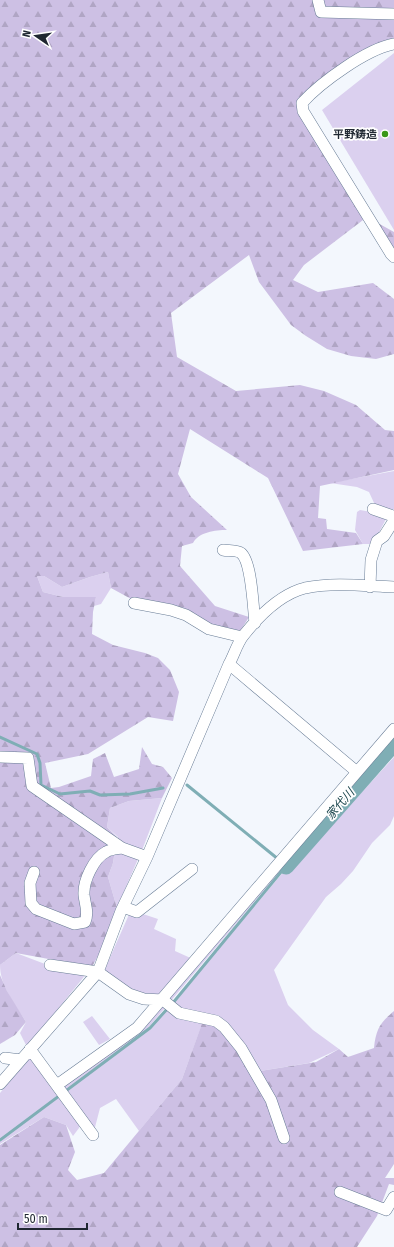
<svg xmlns="http://www.w3.org/2000/svg" width="394" height="1247" viewBox="0 0 394 1247" font-family="'Fira Sans Condensed','Noto Sans JP',sans-serif">
<defs>
<pattern id="forest-firs" width="22" height="20" patternUnits="userSpaceOnUse"><rect width="22" height="20" fill="#cdc0e4"/><path d="M5 1l3.5 6h-7zM16 11l3.5 6h-7z" fill="#b0a5c4"/></pattern>
</defs>
<rect width="100%" height="100%" fill="#f3f7fd"/>
<!-- green -->
<path fill="#dbd0ef" fill-rule="evenodd" d="M394 53V230L322 110Z
M394 471V509L392 510 375 505 369 492 357 487 330 483Z
M360 510 388 515 373 544H363L355 530 357 512Z
M108 572 111 588 101 604 94 606 96 597H63L43 592 37 576H44L62 587 90 577Z
M394 730V753L352 803 394 757V816L390 825 372 843 353 871 341 884 326 897 274 970 288 1005 313 1030 339 1049 309 1063 260 1071 209 1014 201 1027 182 1079 139 1131 116 1099 100 1108 93 1135 81 1120 79 1128 73 1136 66 1125 44 1117 0 1144V1093L31 1056 54 1085 90 1061 163 1000 128 990 104 971 131 910 158 919 154 929 176 939 175 951 195 960ZM292 864 285 870 218 949V952L217 949 151 1028 143 1034 277 875Z
M162 798 141 853 117 842 118 837 107 827 110 808 129 801Z
M115 851 138 859 117 908 108 877 113 863Z
M16 953 45 964 87 973 27 1047 20 1033 26 1022C15 1004 0 986 0 965Z
M92 1016 110 1039 99 1045 83 1022Z"/>
<!-- forest -->
<path fill="url(#forest-firs)" d="M0 0H394V44L312 92 303 111 367 217 394 232V256L367 217 304 265 293 280 318 292 373 283 394 299V354L376 359 351 356 327 349 306 336 291 325 259 282 249 255 171 313 177 357 236 391 300 385 324 391 356 405 385 430 394 431V470L320 486 318 518 326 519 327 529 356 533 363 544 303 551 268 478 190 429 178 474 191 497 227 530C215 530 199 532 193 543L182 546 180 566 215 606 249 617 237 636 133 600 111 588 108 572 90 577 62 587 44 576H37L43 592 63 597H96L93 612 92 634 113 645 145 653 158 658 170 670 179 692 173 721 148 717 88 754 45 763 51 788 59 787 91 776 93 759 105 753 114 777 139 769 142 747 152 764 163 767 172 778 162 798 129 801 110 808 107 827 117 837 113 863 108 877 117 908 101 950 92 967 16 953 0 965Z
M0 975 7 991 26 1022 15 1035 0 1044Z
M394 1011V1164L385 1178H394V1185L389 1184 377 1216 357 1247H0V1145L44 1117 66 1125 75 1152 68 1170 77 1180 104 1173 182 1079 204 1018 224 1027 275 1112 286 1145V1133L260 1071 316 1062 339 1049 348 1057 374 1048C376 1029 380 1023 394 1011Z"/>
<g fill="none" stroke-linecap="round" stroke-linejoin="round">
<!-- stream -->
<path stroke="#7faeb5" stroke-width="3" d="M0 737 37 754 40 763 41 785 60 794 90 791 100 795 130 794 163 788
M187 785 278 859
M172 1004 286 866 283 863
M0 1140 150 1028 168 1008"/>
<!-- river -->
<path stroke="#7faeb5" stroke-width="17" d="M286 866 394 743"/>
<defs>
<path id="street" d="M318 0 321 12 394 14
M394 44C367 49 321 82 302 103L303 111 391 254 394 257
M223 550C228 551 237 550 241 553 252 562 253 608 255 623
M370 587 371 560 377 541 384 536 393 522V516L373 509
M134 603 171 610 186 615 209 629 242 637
M229 664 357 772
M0 757 28 758 32 786 122 848 147 857
M34 872 30 883 31 903 36 909 74 924 85 922C89 912 85 905 84 895 83 881 94 858 106 852 111 849 117 849 122 848
M123 907 137 912 192 869
M50 965 98 972 129 994 144 999 163 1000 179 1013 216 1021 224 1027 241 1048 271 1100 284 1138
M30 1049 93 1135
M5 1058 21 1060
M0 1084 98 972 121 911 147 857 229 664C234 655 237 644 243 636 258 617 281 594 305 588 334 582 365 586 394 587
M57 1085 137 1028 394 729
M340 1192 386 1210 394 1197"/>
</defs>
<!-- street casing -->
<use href="#street" stroke="#687c95" stroke-width="12"/>
<!-- street -->
<use href="#street" stroke="#fff" stroke-width="11"/>
</g>
<!-- markers -->
<circle fill="#399718" stroke="#fff" stroke-width="1.5" cx="385" cy="134" r="4"/>
<g text-anchor="middle" dominant-baseline="central" stroke-width="3.5" stroke-linejoin="round" paint-order="stroke">
<!-- poi labels -->
<g font-size="11" font-weight="bold" fill="#1f2731" stroke="#fff" text-anchor="end">
<text x="377" y="134">平野鋳造</text>
</g>
<!-- water labels -->
<g font-size="12" font-style="italic" fill="#1a454c" stroke="#fff">
<text transform="translate(340 804) rotate(-49)">家代川</text>
</g>
</g>
<!-- north arrow -->
<g transform="translate(36 36) rotate(283)" stroke="#ffffff" stroke-width="3" paint-order="stroke">
<path d="M0-3L7 15L0 10L-7 15Z" fill="#1f2731"/>
<text y="-6" font-size="11" font-weight="bold" text-anchor="middle" fill="#1f2731">N</text>
</g>
<!-- scale -->
<path d="M18 1223v6h69v-6" fill="none" stroke="#1f2731" stroke-width="2"/>
<text x="24" y="1223" font-size="12" fill="#1f2731" stroke="#ffffff" stroke-width="3" paint-order="stroke">50 m</text>
</svg>
